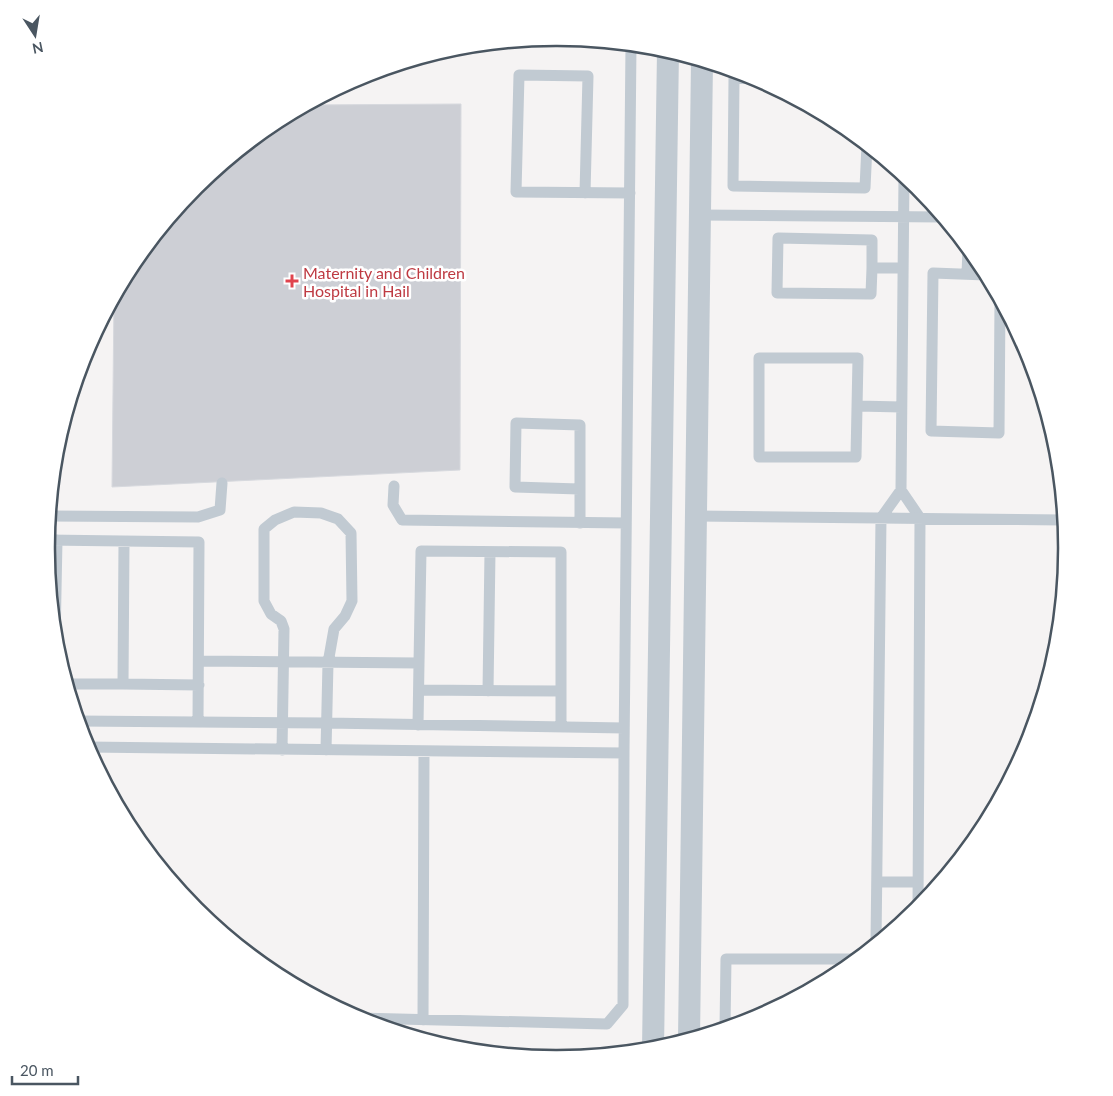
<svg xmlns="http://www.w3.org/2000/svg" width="1113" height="1096" viewBox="0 0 1113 1096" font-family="Lato,sans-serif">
<rect width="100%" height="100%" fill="#f5f3f3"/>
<!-- building -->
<path fill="#cdcfd5" stroke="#d7d9de" d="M461 104 460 470 112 487 114 298 132 264 196 187 273 123 307 105Z"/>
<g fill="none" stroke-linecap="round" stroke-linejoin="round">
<!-- service -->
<path stroke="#c1cad2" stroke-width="11" d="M756 79 734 78 733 186 865 188 867 145
M904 176 901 490 920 518 918 909
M585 193 588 76 519 75 516 192 630 193
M699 215 942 217
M872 268 871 294 777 293 778 238 872 240V268H903
M967 274 968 249
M986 275 933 273 931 431 999 433 1000 301
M759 358H858L856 457H759Z
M858 406 901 407
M394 486 393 505 402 520 626 523
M579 489 515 487 516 423 580 425V523
M49 516 198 517 220 510 222 483
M696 516 1064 520
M47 540 199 542 198 722
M55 642 57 540
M199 661 419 663 418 725
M419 663 421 551 561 552V727
M67 684H123L124 542
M123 684 199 685
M419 690 561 691
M488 691 490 552
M78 721 326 723 624 728
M87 747 624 753 631 45
M282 750 284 629 281 621 271 614 264 601V529L275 520 294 512 321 513 338 519 351 533 352 601 345 616 334 629 328 663 326 750
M877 882H918
M876 943 881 518 901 490
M358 1018 607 1024 623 1005 624 753
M423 1020 424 751
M725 1028 726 959H857"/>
<!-- minor -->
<path stroke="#c1cad2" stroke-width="22" d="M689 1039 702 61
M653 1049 668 51"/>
</g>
<!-- markers -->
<path fill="#e0444e" stroke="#fff" stroke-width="2" d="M289.5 273.5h5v5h5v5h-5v5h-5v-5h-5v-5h5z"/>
<g text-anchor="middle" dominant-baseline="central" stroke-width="5" stroke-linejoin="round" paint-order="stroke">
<!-- health labels -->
<g font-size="16" fill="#be3a42" stroke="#fff" text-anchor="start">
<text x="303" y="272">Maternity and Children<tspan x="303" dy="18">Hospital in Hail</tspan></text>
</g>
</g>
<!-- crop -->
<path d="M0 0H1113V1096H0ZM556 46H557A501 501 0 0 1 1058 547V549A501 501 0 0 1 557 1050H556A501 501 0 0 1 55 549V547A501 501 0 0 1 556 46Z" fill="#fff" fill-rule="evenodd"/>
<path fill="none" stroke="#4a5661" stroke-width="2.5" d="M556 46H557A501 501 0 0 1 1058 547V549A501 501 0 0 1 557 1050H556A501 501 0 0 1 55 549V547A501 501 0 0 1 556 46Z"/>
<!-- north arrow -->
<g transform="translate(35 35) rotate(168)" stroke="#ffffff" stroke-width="4" paint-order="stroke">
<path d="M0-4L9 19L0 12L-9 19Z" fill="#4a5661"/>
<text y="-8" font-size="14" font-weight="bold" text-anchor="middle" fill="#4a5661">N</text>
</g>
<!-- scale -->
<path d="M12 1076v8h66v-8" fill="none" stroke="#4a5661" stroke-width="2.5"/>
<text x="20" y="1076" font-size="15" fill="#4a5661" stroke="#ffffff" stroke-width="4" paint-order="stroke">20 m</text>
</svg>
